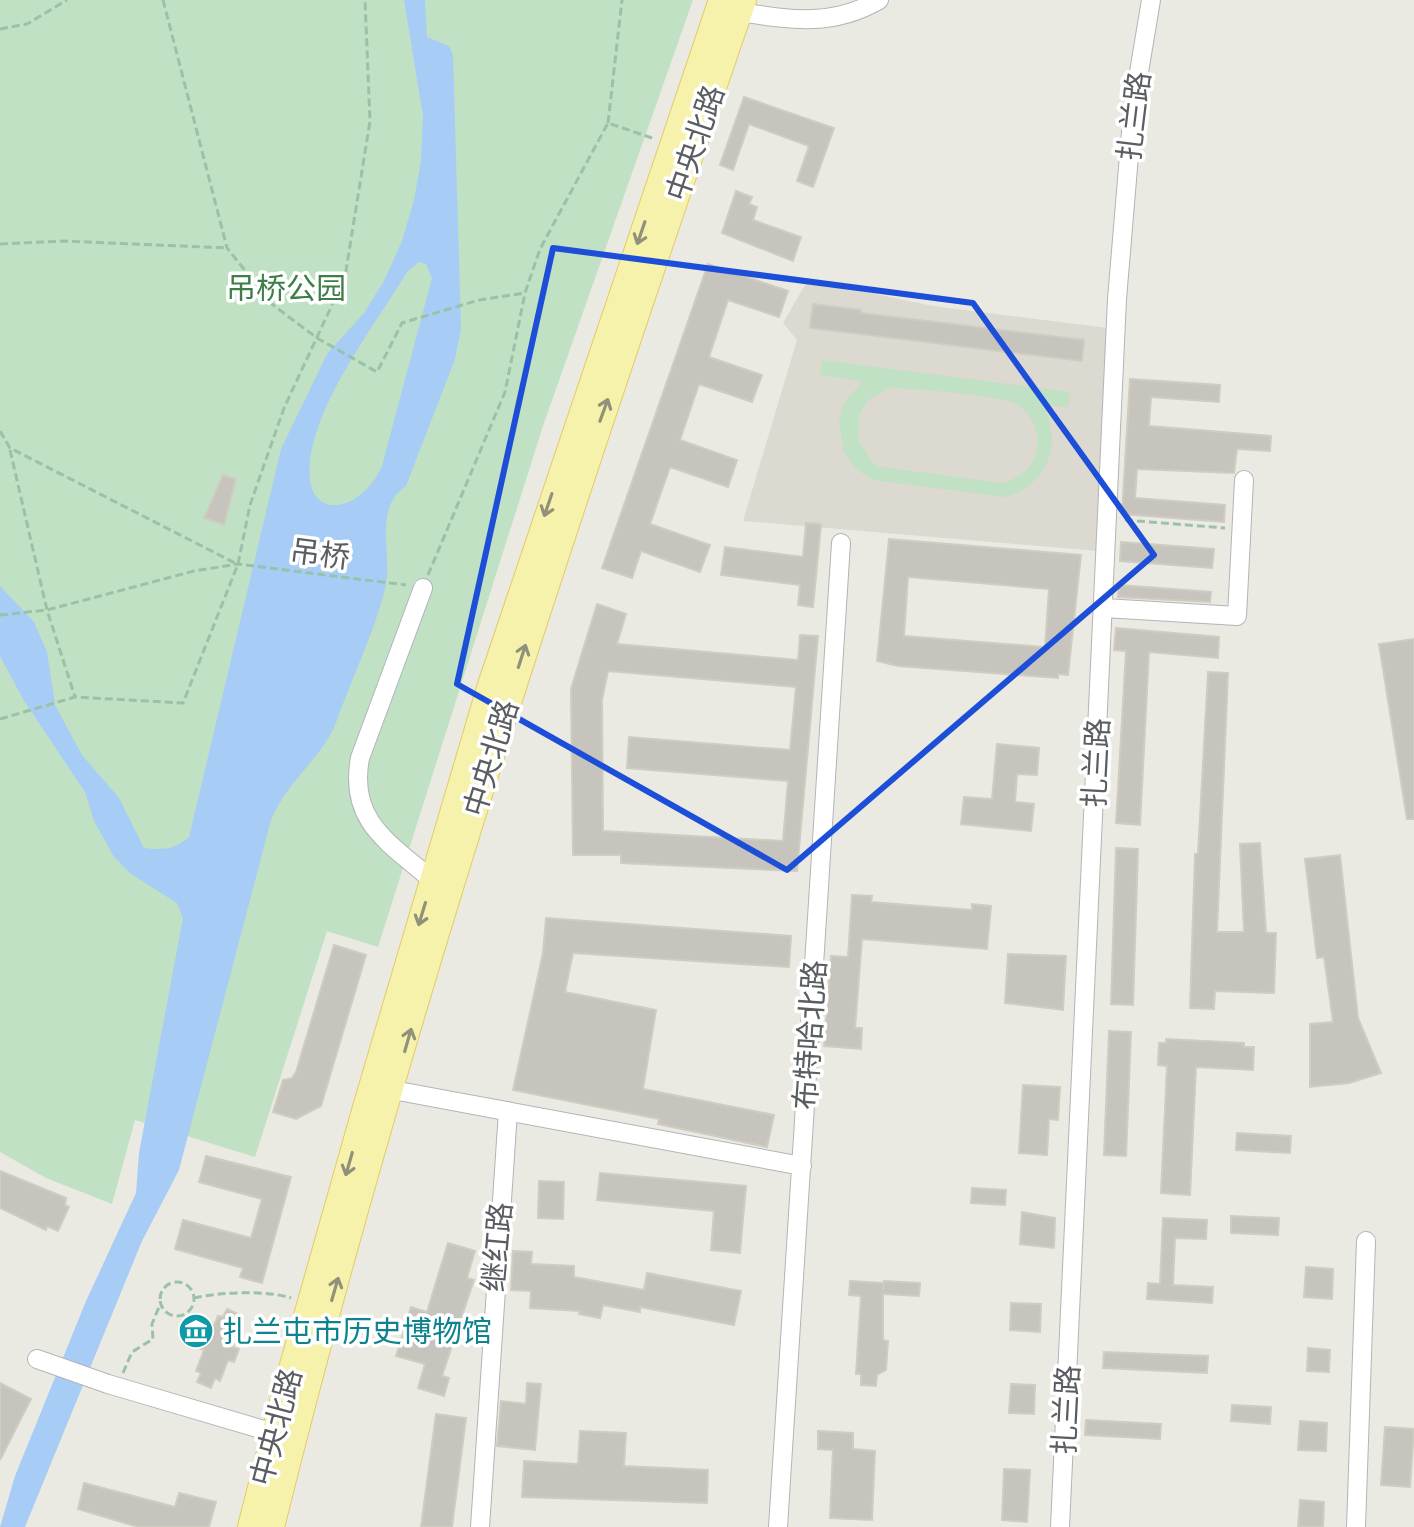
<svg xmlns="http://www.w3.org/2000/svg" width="1414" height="1527" viewBox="0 0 1414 1527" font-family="Jost,'Noto Sans SC',sans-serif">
<rect width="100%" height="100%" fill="#ebeae2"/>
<!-- education -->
<path fill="#dbd9d0" d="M808 280 933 306 1108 328 1098 551 743 521 797 340 783 323Z"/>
<!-- green -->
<path fill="#c0e1c3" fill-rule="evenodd" d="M0 0H693L543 426 378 947 327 931 255 1157 135 1120 112 1204 46 1178 0 1152Z
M821 360 1070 392 1068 407 1042 404C1064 442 1048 485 1005 497L873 480 856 469 844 452 839 422 844 403 863 381 820 375ZM891 387C919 390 992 394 1014 403 1032 411 1040 433 1037 450 1033 468 1019 478 1003 483L881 467 873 463 859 441V415L868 400Z"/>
<!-- water -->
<path fill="#a7ccf6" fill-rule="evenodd" d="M404 0H425L427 37 449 46 453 56 461 329 455 359 406 486C373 509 392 551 386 584 378 624 350 682 336 723 321 759 287 781 271 820L179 1170 142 1241 25 1527H0L15 1476 86 1301 136 1193 139 1153 183 918 177 903 131 874 114 857 94 821 85 792 23 699 0 656V586L34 622 47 652 55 705 82 755 119 798 144 848C162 850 174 850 189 837L281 449 327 354 364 313 384 281 402 241 414 200 421 161 423 116ZM419 262 426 264 432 278 382 466C360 515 303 523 310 462 317 399 374 327 407 272Z"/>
<!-- building -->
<path fill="#c7c4be" stroke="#cfccc1" stroke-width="2" fill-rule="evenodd" d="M744 97 834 128 813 187 797 181 809 146 749 124 733 170 720 165Z
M736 191 752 197 749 204 757 207 753 220 801 237 793 261 722 233Z
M708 264 788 291 779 317 728 300 709 357 762 375 752 402 699 384 680 440 737 460 728 487 670 467 650 524 710 545 700 572 641 551 632 578 602 568Z
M813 304 861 310V313L1084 340 1082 361 810 328Z
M1130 379 1220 385 1219 402 1151 397 1149 426 1271 436 1270 451 1237 449 1234 473 1137 469 1135 498 1225 505 1224 522 1122 514Z
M223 475 236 479 224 525 204 518Z
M806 523 821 524 813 607 798 605 800 585 721 575 725 547 803 557Z
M889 539 1081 555 1068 675 1058 674V678L898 666 877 661ZM908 577 1049 589 1045 647 904 636Z
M1121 542 1214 549 1212 568 1120 561Z
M1119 585 1211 592 1210 602 1118 597Z
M597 604 626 614 617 644 798 660 800 635 818 636 797 871 621 863V855H573L571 689ZM608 671 796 687 790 750 629 737 627 768 788 781 783 841 603 831 602 700Z
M1116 628 1219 637 1218 658 1149 652 1140 825 1116 823 1126 651 1114 650Z
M1414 639V819H1407L1379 644Z
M1208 672 1228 673 1217 932H1244L1240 844 1260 843 1266 933H1276L1274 993 1215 991 1214 1009 1190 1008 1195 854H1198Z
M997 744 1039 748 1037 775 1017 774 1015 802 1034 804 1031 831 961 824 964 797 992 799Z
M1116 848 1138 849 1133 1005 1111 1004Z
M1340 855 1358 1018 1381 1073 1349 1083 1310 1087V1024L1333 1022 1324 957 1317 958 1305 859Z
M852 895 872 896 871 902 972 910V904L991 906 987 949 862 939 855 1028H862L861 1049 824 1046 831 956 848 957Z
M546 918 791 936 789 967 573 953 565 992 656 1010 643 1089 774 1115 767 1147 658 1124 659 1119 513 1090 543 953Z
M334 945 366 955 321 1106 296 1119 273 1112 283 1080 292 1078 296 1072Z
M1008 954 1066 956 1063 1010 1005 1003Z
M1109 1031 1131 1032 1126 1156 1104 1155Z
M1166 1039 1244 1043V1047H1254L1253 1070 1196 1067 1190 1195 1161 1193 1167 1066 1158 1065 1159 1043H1166Z
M1023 1085 1060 1087 1058 1120 1049 1119 1047 1155 1019 1153Z
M1237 1133 1291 1136 1290 1153 1236 1150Z
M206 1156 291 1177 262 1283 240 1277 243 1268 175 1249 183 1220 251 1238 262 1199 199 1182Z
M0 1171 66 1198 65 1205 69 1207 58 1231 47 1226 46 1230 0 1208Z
M600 1173 746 1186 740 1253 711 1250 714 1211 597 1200Z
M539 1181 564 1182 563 1219 538 1218Z
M972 1188 1006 1190 1005 1205 971 1203Z
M1022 1212 1055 1218 1054 1248 1020 1244Z
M1231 1216 1279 1218 1278 1235 1231 1233Z
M1163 1218 1207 1220 1206 1239 1175 1238 1173 1285 1213 1287 1212 1303 1147 1299 1148 1283 1160 1284Z
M448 1243 475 1251 467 1278 474 1280 442 1376 449 1378 444 1396 418 1388 425 1364 396 1356 411 1307 427 1312Z
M513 1251 532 1252 531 1264 574 1266V1277L644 1290 647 1273 741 1291 734 1325 640 1307V1312L603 1305 600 1318 579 1314 580 1311 530 1308 531 1291 511 1290Z
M1306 1267 1333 1269 1332 1299 1304 1297Z
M850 1281 883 1283V1290L884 1281 920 1283 919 1296 883 1294V1340L888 1341 886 1370 877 1375 876 1386 861 1385V1374H856L861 1296 849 1295Z
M1011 1303 1041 1304 1040 1332 1010 1330Z
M227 1309 240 1315 237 1323 242 1325 233 1347 239 1349 234 1362 228 1360 220 1381 215 1378 211 1388 197 1382 201 1373 196 1371 204 1350 198 1348 203 1335 209 1337 218 1316 223 1317Z
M1308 1348 1330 1350 1329 1372 1307 1371Z
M1104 1352 1208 1356 1207 1373 1103 1368Z
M0 1383 31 1399 0 1460Z
M527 1383 541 1384 535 1450 497 1446 501 1401 526 1404Z
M1011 1384 1035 1385 1034 1414 1009 1413Z
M1232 1405 1271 1407 1270 1424 1231 1421Z
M436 1414 466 1418 452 1527H421Z
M1086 1420 1161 1424 1160 1439 1085 1435Z
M1300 1421 1327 1423 1326 1451 1298 1450Z
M1385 1427 1414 1429 1410 1487 1381 1485Z
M580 1431 626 1433 624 1466 708 1470 707 1503 522 1497 524 1461 578 1464Z
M818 1431 853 1433V1449L875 1451 872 1520 830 1518 833 1450 818 1449Z
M1004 1469 1030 1470 1027 1522 1002 1520Z
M84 1483 175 1507 179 1493 216 1502 209 1527H138L78 1509Z
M1300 1500 1324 1502 1323 1527H1298Z"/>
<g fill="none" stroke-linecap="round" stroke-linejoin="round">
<defs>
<path id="minor" d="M740 12C792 20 832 27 879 0
M423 588 360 758C348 822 390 843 432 880
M1104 608 1237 616 1244 480
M393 1090 802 1166
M37 1359 108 1384 274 1433
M480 1527 508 1111
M778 1527 841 543
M1060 1527 1117 299 1133 108 1151 0
M1356 1527 1366 1241"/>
<path id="major" d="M250 1527 285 1390 366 1104 490 685 721 0
M272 1527C400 1010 571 504 744 0"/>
</defs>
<!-- minor casing -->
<use href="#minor" stroke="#b2b4b8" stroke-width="20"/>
<!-- major casing -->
<use href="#major" stroke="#e3cb64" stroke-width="26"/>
<!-- path -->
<path stroke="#9ac1a9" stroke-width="3" stroke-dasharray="8 4" stroke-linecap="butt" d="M163 0 227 248 273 305 317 338 377 372 402 323 479 300 525 293
M0 29 27 24 67 0
M608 123 622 0
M0 244 64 241 227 248
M0 431 10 448 235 563
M10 450 47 610 75 697
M1125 520 1225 528
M428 575 505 392 525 293 540 249 608 123 652 138
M0 615 47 610 194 571 238 564 406 585
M0 719 75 697 183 703 238 564 250 505 284 408 345 277 370 121 365 0
M160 1299a17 17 0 1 1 34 0a17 17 0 1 1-34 0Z
M194 1298C221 1292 267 1290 291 1298
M123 1373 132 1352 153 1339 152 1324 159 1307"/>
<!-- minor -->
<use href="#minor" stroke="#fff" stroke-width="18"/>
<!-- major -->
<use href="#major" stroke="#f6f2ac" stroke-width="24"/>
</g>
<!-- one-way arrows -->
<defs><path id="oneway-shaft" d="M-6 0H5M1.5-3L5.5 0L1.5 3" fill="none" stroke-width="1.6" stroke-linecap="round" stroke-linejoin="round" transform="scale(2)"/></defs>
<g stroke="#91917b">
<use href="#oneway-shaft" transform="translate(641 233) rotate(109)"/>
<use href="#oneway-shaft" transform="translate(604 410) rotate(-70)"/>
<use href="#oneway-shaft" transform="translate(548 505) rotate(109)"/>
<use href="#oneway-shaft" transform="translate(522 656) rotate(-72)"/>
<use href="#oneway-shaft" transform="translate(422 914) rotate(107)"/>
<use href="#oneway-shaft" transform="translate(408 1040) rotate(-74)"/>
<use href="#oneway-shaft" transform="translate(349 1164) rotate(106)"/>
<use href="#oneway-shaft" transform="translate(335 1289) rotate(-74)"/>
</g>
<!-- marked area -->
<path fill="none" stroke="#1d4ed8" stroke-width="6" stroke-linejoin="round" d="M553 248 973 303 1154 555 787 870 457 684Z"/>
<!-- icons -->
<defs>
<symbol id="museum-disc" viewBox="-11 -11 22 22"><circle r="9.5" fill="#0f9aa8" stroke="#fff"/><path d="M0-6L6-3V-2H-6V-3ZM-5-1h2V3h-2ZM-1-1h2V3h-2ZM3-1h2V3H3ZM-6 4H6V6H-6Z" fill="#fff"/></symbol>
</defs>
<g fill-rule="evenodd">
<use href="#museum-disc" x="176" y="1311" width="40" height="40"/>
</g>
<g text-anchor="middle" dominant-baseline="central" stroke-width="7" stroke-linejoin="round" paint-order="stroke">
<!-- street labels -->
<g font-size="30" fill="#5a5d61" stroke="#fff">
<text transform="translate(1134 116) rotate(-83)">扎兰路</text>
<text transform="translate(695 143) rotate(-71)">中央北路</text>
<text transform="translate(320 554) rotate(7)">吊桥</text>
<text transform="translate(491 758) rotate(-73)">中央北路</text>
<text transform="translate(1096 763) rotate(-87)">扎兰路</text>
<text transform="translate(810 1035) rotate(-86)">布特哈北路</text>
<text transform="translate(497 1247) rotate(-85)">继红路</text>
<text transform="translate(1066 1410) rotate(-87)">扎兰路</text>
<text transform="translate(276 1427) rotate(-75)">中央北路</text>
</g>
<!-- park labels -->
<g font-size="30" fill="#3c7e46" stroke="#fff">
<text x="286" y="288">吊桥公园</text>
</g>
<!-- culture labels -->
<g font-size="30" fill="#0d838f" stroke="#fff" text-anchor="start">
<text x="222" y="1331">扎兰屯市历史博物馆</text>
</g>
</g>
</svg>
